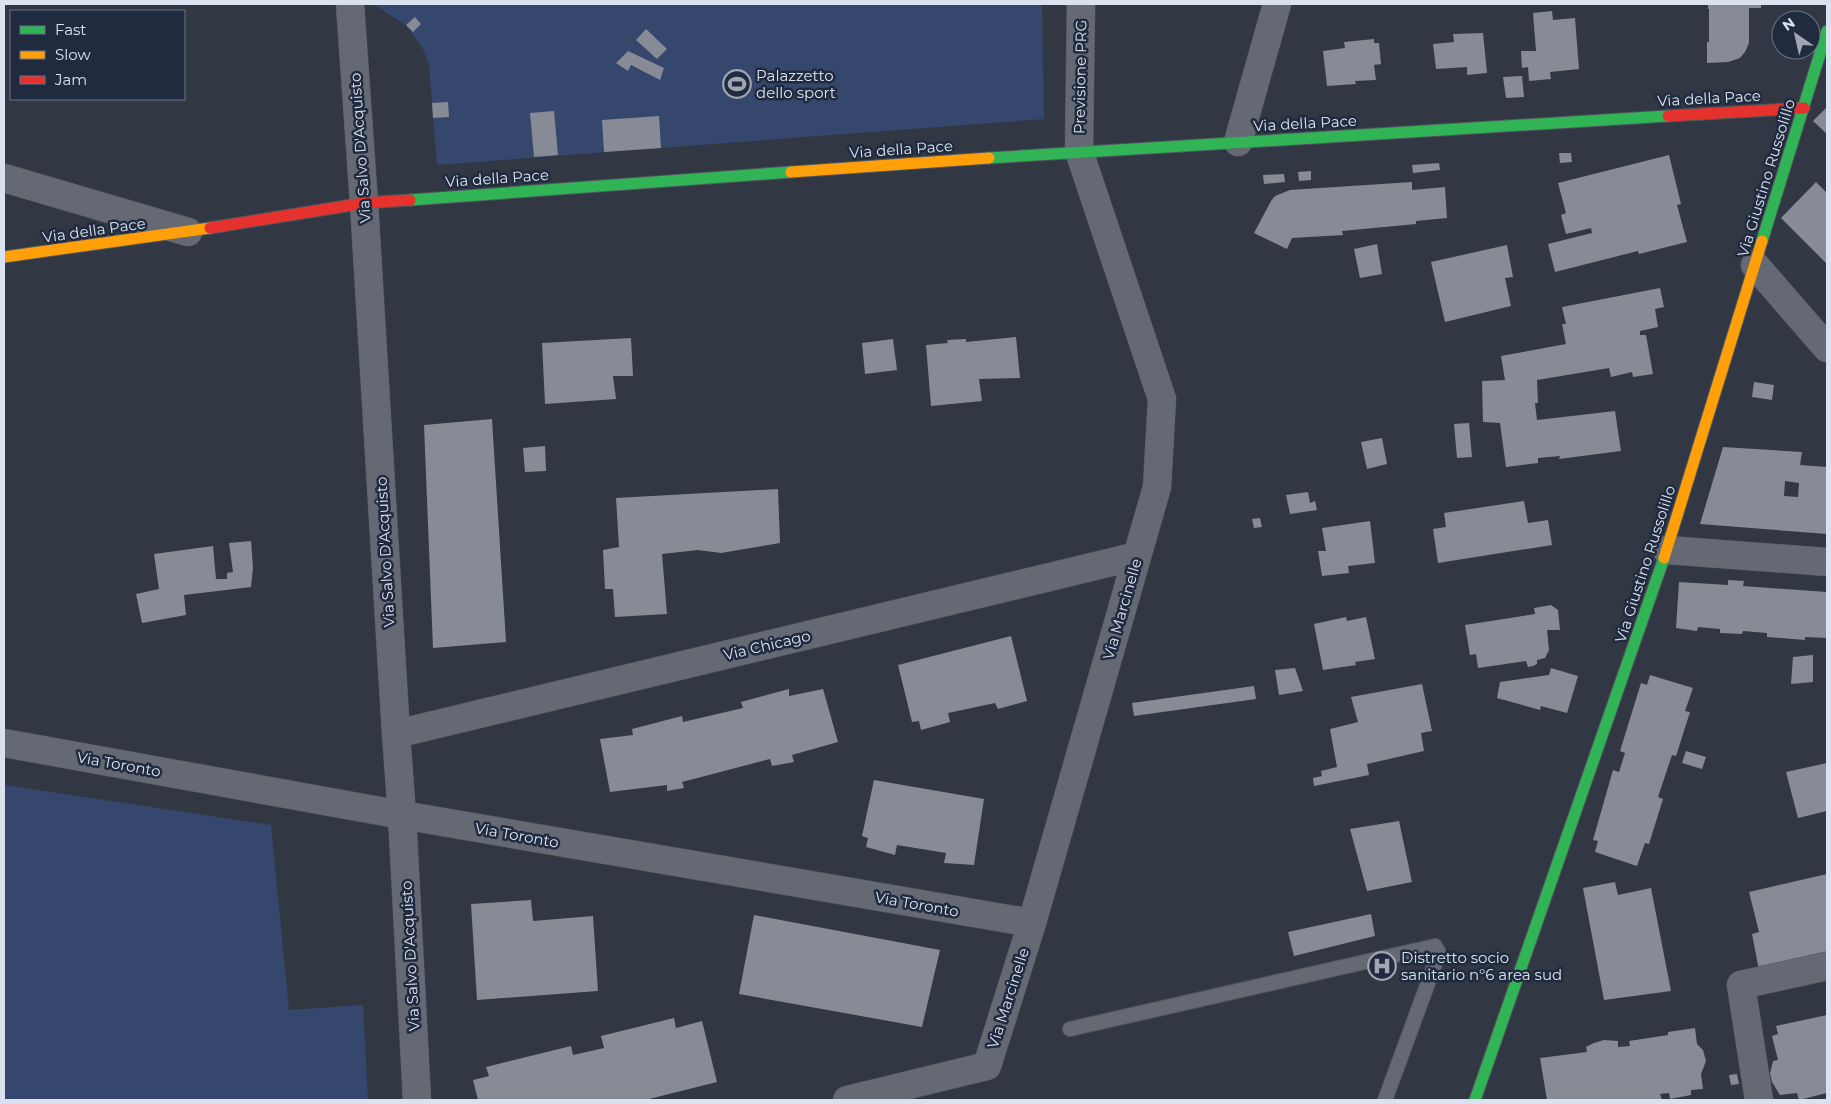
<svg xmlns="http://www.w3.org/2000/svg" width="1831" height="1104" viewBox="0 0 1831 1104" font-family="Montserrat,sans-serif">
<rect width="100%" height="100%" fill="#323843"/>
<!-- green -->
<path fill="#35476d" d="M367 4H1042L1044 119 437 165 429 65 423 49 406 25 376 6Z
M4 785 271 825 289 1010 363 1005 368 1100H4Z"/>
<!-- building -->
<path fill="#868b95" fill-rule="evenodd" d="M1708 4H1761V8H1749V43L1745 52 1740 58 1728 62 1707 63V42H1709V9H1708Z
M1552 11 1553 20 1575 18 1579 69 1550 72 1551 79 1529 81 1528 67 1522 68 1521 51H1536L1533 13Z
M415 17 421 24 413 32 406 25Z
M646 29 667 49 657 59 636 40Z
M1483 33 1487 73 1467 75V67L1436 69 1433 44 1454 42 1453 34Z
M1374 39V43H1379L1381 64 1374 65 1376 80 1355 81 1356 84 1327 86 1323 51 1345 48 1344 42Z
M628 51 664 68 660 80 631 65 628 71 616 63Z
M1522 76 1524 97 1506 98 1503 77Z
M448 102 449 117 433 118 432 103Z
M1827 107V134L1813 121Z
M554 111 558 155 534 157 530 113Z
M659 116 661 148 604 152 602 120Z
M1559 153H1571L1572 162 1560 163Z
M1669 155 1681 204 1677 205 1687 242 1639 254 1638 251 1555 272 1548 244 1592 233 1591 228 1566 234 1561 215 1566 213 1558 183Z
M1439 163 1440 170 1413 173 1412 165Z
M1311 171V180L1299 181 1298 172Z
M1284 174 1285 182 1264 184 1263 175Z
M1412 182V190L1445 187 1447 218 1416 221V224L1342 231 1343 235 1292 238 1287 249 1254 233 1271 201 1275 196 1290 190Z
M1816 182 1827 193V264L1781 218Z
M1377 244 1382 274 1360 278 1354 249Z
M1507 245 1513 277 1505 278 1511 306 1445 322 1431 262Z
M1660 288 1664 307 1655 309 1658 327 1640 331V335H1646L1653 374 1633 377 1632 372 1611 377 1609 368 1537 380 1538 403H1535L1537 420 1615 411 1621 451 1559 459 1560 456 1538 458V463L1506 467 1500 423 1483 422 1482 381 1505 380 1501 356 1566 344 1562 324H1566L1562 307Z
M1016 337 1020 378 979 379 982 401 931 406 926 345 948 343 947 340 966 339V342Z
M631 338 633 376H613L616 399 545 404 542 343Z
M893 339 897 370 865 374 862 343Z
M1754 382 1774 385 1772 400 1752 397Z
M492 419 506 642 433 648 424 425Z
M1469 423 1472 457 1457 458 1454 424Z
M1382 438 1387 464 1367 469 1361 442Z
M545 446 546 471 525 472 523 448Z
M1723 447 1802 452 1800 465 1827 467V534L1700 524ZM1785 481 1799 483 1798 497 1784 496Z
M778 489 780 543 721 553 698 550 662 554 667 614 615 617 613 589H605L603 550 619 547 616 498Z
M1308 492 1310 503 1315 501 1317 510 1290 514 1286 495Z
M1524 501 1528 523 1548 520 1552 545 1438 563 1433 529 1446 527 1444 513Z
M1260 518 1262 527 1254 528 1252 519Z
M1370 521 1375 563 1348 566 1349 573 1322 576 1318 551H1326L1322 528Z
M251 541 253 567 251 587 184 595 186 615 142 623 136 594 159 589 154 554 213 546 216 579H227V573L233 572 229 543Z
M1728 580 1744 581 1743 586 1827 592V638L1805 637V640L1767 637V633L1743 631 1742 634 1720 633V629L1698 627 1697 631 1676 628 1679 582 1728 585Z
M1551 605 1558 610 1560 630H1547L1549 650 1545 658 1537 660V664L1533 666 1528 667 1526 661 1478 668 1476 654 1470 655 1465 625 1535 614 1534 608Z
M1346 617 1347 621 1366 617 1375 659 1355 662 1356 665 1323 670 1314 624Z
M1011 636 1027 701 998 709 995 703 948 713 950 722 921 730 919 721 912 722 898 665Z
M1813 655V682L1791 684 1793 657Z
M1295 668 1303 691 1279 695 1275 670Z
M1551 668 1578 676 1567 713 1541 706 1540 710 1497 698 1500 682 1549 675Z
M1650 675 1693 688 1685 711 1690 712 1676 756 1672 755 1658 797 1663 799 1649 844 1645 843 1637 866 1595 852 1598 841 1593 840 1613 770 1619 772 1625 753 1620 751 1641 683 1647 685Z
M1422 684 1432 731 1421 733 1424 751 1367 764 1369 775 1314 786 1313 778 1322 776 1321 771 1337 767 1330 729 1358 722 1351 697Z
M1254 686 1256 699 1134 716 1132 703Z
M789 689V696L823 689 838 742 792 755 794 762 772 766 770 759 682 782 684 788 667 791V785L610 792 600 739 633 735 632 729 682 716 683 722 743 708 741 702Z
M1686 751 1706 757 1702 769 1682 763Z
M1827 763V811L1798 818 1786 772Z
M874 780 984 799 974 865 944 863 946 853 897 845 895 855 866 847 868 838 862 836Z
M1399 821 1412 882 1367 891 1350 829Z
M1827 874V954L1821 956 1820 953 1808 956V958L1759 970 1752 934 1759 932 1749 892Z
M1615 882 1618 895 1651 888 1671 991 1604 1000 1583 888Z
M531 900 533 921 593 916 598 991 477 1000 471 904Z
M1371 914 1375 936 1294 956 1288 932Z
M754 915 940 950 922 1027 739 994Z
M1827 1015V1093L1799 1100 1797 1093 1780 1095 1772 1082 1770 1073 1773 1061 1778 1060 1772 1036 1778 1034 1776 1026Z
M674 1018 676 1028 702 1021 717 1082 645 1100H478L473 1080 489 1076 486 1067 571 1046 573 1055 604 1048 601 1036Z
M1695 1028 1697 1044 1703 1050 1706 1061 1701 1074 1703 1089 1691 1090V1095L1670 1099 1669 1093 1660 1094 1662 1100H1547L1540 1058 1587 1052 1586 1047 1594 1043 1604 1040 1618 1041V1047L1630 1046 1629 1041 1668 1035V1032Z
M1737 1074 1739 1084 1731 1085 1729 1075Z"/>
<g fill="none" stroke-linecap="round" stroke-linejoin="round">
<defs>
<path id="lane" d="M1070 1029 1435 946 1439 953 1385 1100"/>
<path id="street" d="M350 4 364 203 396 734 402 815 417 1100
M1238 142 1277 4
M4 178 188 232
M1755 265 1827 348
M1667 550 1827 562
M396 734 1137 556
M4 743 402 815 1032 923
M847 1100 987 1066 1032 923 1157 487 1162 399 1079 151 1081 4
M1759 1100 1741 985 1827 966"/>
<path id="fast" d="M989 158 1668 116
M410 200 791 172
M1762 241 1827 31
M1475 1100 1664 558"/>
<path id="slow" d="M791 172 989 158
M4 257 210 228
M1664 558 1762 241"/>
<path id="jam" d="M1668 116 1804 108
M210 228 364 203 410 200"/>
</defs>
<!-- lane casing -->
<use href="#lane" stroke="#515760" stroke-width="16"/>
<!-- street casing -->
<use href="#street" stroke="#515760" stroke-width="29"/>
<!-- fast casing -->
<use href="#fast" stroke="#515760" stroke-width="13"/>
<!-- slow casing -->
<use href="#slow" stroke="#515760" stroke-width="13"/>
<!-- jam casing -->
<use href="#jam" stroke="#515760" stroke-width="13"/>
<!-- lane -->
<use href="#lane" stroke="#646973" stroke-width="14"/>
<!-- street -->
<use href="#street" stroke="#646973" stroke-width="28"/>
<!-- fast -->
<use href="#fast" stroke="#30b455" stroke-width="11"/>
<!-- slow -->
<use href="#slow" stroke="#ff9f0a" stroke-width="11"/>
<!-- jam -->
<use href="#jam" stroke="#e5322d" stroke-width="11"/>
</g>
<!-- icons -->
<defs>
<symbol id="stadium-ring" viewBox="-11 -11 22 22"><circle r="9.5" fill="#212b3f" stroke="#a0a6b3" stroke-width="1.5"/><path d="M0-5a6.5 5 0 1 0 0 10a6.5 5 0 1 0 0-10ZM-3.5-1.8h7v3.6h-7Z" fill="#a0a6b3"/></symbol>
<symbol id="hospital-ring" viewBox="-11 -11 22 22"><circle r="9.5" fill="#212b3f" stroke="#a0a6b3" stroke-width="1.5"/><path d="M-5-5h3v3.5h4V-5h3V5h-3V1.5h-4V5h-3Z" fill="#a0a6b3"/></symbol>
</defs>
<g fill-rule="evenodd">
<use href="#stadium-ring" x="721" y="68" width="32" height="32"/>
<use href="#hospital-ring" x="1366" y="950" width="32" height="32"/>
</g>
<g text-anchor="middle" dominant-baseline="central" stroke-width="5" stroke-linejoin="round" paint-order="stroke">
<!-- poi labels -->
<g font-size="15" fill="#dbe2ef" stroke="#212b3f" text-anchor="start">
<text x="756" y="75">Palazzetto<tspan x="756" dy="17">dello sport</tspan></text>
<text x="1401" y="957">Distretto socio<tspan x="1401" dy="17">sanitario n°6 area sud</tspan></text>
</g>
<!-- street labels -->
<g font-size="15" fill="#dbe2ef" stroke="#212b3f">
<text transform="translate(1080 77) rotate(-89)">Previsione PRG</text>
<text transform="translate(1709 98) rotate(-3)">Via della Pace</text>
<text transform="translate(1305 123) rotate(-3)">Via della Pace</text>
<text transform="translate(360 148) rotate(-94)">Via Salvo D'Acquisto</text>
<text transform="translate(901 149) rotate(-4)">Via della Pace</text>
<text transform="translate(497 178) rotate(-4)">Via della Pace</text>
<text transform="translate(1766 178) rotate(-73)">Via Giustino Russolillo</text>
<text transform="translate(94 230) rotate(-8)">Via della Pace</text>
<text transform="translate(385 552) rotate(-93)">Via Salvo D'Acquisto</text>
<text transform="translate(1645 564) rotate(-72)">Via Giustino Russolillo</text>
<text transform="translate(1122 609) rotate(-74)">Via Marcinelle</text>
<text transform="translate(767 645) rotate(-13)">Via Chicago</text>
<text transform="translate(119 764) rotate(10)">Via Toronto</text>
<text transform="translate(517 835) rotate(10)">Via Toronto</text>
<text transform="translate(917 904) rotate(10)">Via Toronto</text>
<text transform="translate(410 956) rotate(-93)">Via Salvo D'Acquisto</text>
<text transform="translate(1008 998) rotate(-72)">Via Marcinelle</text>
</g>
</g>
<!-- border -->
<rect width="1831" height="1104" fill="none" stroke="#dbe2ef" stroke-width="10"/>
<!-- legend -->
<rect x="10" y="10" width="175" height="90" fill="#212b3f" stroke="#6b7485"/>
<rect x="20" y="26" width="25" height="8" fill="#30b455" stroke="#6b7485"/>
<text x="55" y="35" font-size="15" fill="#dbe2ef">Fast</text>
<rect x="20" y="51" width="25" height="8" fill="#ff9f0a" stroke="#6b7485"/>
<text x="55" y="60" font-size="15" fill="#dbe2ef">Slow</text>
<rect x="20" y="76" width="25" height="8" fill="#e5322d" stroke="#6b7485"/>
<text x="55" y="85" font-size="15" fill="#dbe2ef">Jam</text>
<!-- north arrow -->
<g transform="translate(1796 35) rotate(326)"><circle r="24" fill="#212b3f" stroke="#6b7485"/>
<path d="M0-4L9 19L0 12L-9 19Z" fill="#a0a6b3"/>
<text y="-8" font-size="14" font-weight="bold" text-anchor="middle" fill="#dbe2ef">N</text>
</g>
</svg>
